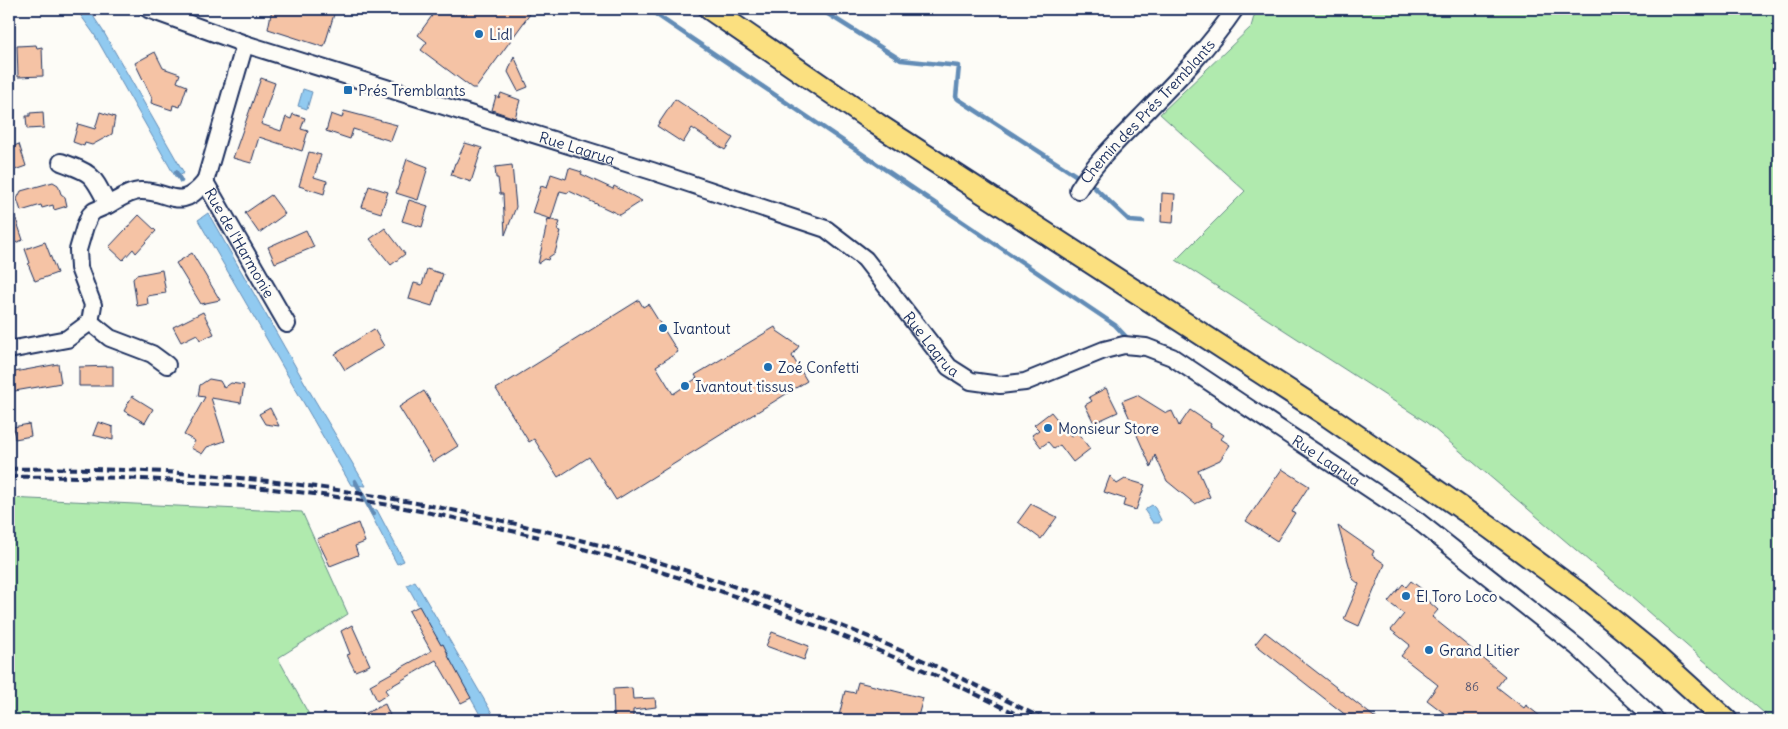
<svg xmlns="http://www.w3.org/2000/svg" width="1788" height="729" viewBox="0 0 1788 729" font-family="Delius,sans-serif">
<rect width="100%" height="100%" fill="#fdfcf7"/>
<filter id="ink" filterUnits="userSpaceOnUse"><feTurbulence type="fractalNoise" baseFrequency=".02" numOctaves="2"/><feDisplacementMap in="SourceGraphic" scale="10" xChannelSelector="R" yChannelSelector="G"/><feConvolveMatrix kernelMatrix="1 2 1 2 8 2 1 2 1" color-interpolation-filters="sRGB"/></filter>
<g filter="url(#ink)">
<!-- green -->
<path fill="#b0eaae" stroke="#668c86" d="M1256 9H1779V720H1772L1623 590 1426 422 1176 260 1245 191 1160 114 1251 27Z
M9 498 302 512 348 614 278 658 312 720H9Z"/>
<!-- water -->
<path fill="#91caf0" stroke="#628cb6" d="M66 9H90L95 19 103 31 184 173 176 178 94 34 79 13Z
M303 89 312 92 307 109 298 106Z
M208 213 310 392 366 486 351 485 198 220Z
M1152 505 1155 508 1161 520 1159 523H1153L1145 511 1147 508Z
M368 509 377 510 404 561 397 564Z
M415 581 496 720H483L407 585Z"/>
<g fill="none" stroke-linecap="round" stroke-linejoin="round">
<!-- stream -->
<path stroke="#628cb6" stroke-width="4.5" d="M648 9 1115 325 1129 340
M820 9 901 60 959 66 956 97 958 99 1080 178
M176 172 181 181
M1093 186 1130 221 1143 222
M355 481 373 514"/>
</g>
<!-- building -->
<path fill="#f5c3a5" stroke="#1b2f5e" d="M272 9H327L335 11 324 47 268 29Z
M437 9H523L530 14 476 88H472L421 50 427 42 418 35Z
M36 45 37 48 42 47 43 76 18 77 17 46Z
M155 52 163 68 180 74 177 82 187 86 180 107 173 105 172 110 151 103 152 98 135 63Z
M514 56 528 87 518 91 508 72Z
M261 78 275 83 261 124 281 131 286 117 291 119 293 114 305 118 301 129 308 131 302 151 259 137 251 163 233 158Z
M501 93 520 100 515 118 492 110 496 96 499 98Z
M675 99 733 138 725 150 692 128 683 143 657 126Z
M344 111 397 125 391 141 353 129 350 139 326 131 331 114 342 118Z
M43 112 44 128 27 129 26 116H30V113Z
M100 112 115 117 112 134 92 145 85 143 84 146 73 142 78 124 95 129Z
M465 143 482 148 471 182 451 175 455 163H456Z
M19 144 26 166 9 172V148Z
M309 152 321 155 314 177 327 181 324 194 299 186Z
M407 159 428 167 418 200 396 193Z
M512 165 516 207 505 235 503 194H500L498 178H496L495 167Z
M569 168 582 172 581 174 613 189 614 186 642 201 620 215 569 191 568 193 560 191 551 219 532 213 541 186 547 188 551 174 566 179Z
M53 182 58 185 61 194 65 197 67 206 54 210 53 205 42 208 41 205 21 211 17 199 21 191Z
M369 186 388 192 381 213 362 207Z
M1162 193 1175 194 1173 223 1161 222Z
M271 195 285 214 259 233 245 213Z
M409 200 428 206 422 227 402 221Z
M11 204 23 240 12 244 9 235V205Z
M139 215 156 231 136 253 133 249 123 260 109 247Z
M548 219 560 222 557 230 561 231 555 253 549 257 548 260 545 259 538 264Z
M385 228 405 254 391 265 370 239Z
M306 230 314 247 275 263 268 247Z
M45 242 57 273 35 281 28 264 30 263 25 249Z
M192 253 220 300 201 304 176 263Z
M427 269 443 274 432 306 409 299 414 283 422 285Z
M162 270 166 293 147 296 148 304 137 306 133 279 136 275Z
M639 300 643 307 648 304 678 352 656 366 673 394 697 378 695 375 775 327 777 331 799 346 792 356 807 381 616 500 589 457 558 477 534 439 529 442 496 389Z
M203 312 214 334 200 340 197 334 181 342 173 327Z
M374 329 384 346 345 370 335 354Z
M58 364 61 383 9 392V373Z
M113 366V386H79V367Z
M209 379 220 381 224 388 231 383 244 385 241 403 211 398 225 441 207 447 202 454 191 448 195 441 184 435 205 397 198 396 200 385Z
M1106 388 1118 412 1094 423 1085 405 1092 401 1089 397Z
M424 391 458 446 433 462 399 407Z
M1137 395 1166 413 1172 411 1179 426 1190 410 1211 424 1210 426 1224 435 1221 439 1230 445 1220 460 1198 470 1210 497 1195 504 1167 481 1155 455 1151 467 1122 401Z
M132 396 153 409 145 423 124 411Z
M270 408 279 426 265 424 259 414Z
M1051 412 1071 436 1077 432 1090 449 1073 462 1060 445 1054 449 1048 442 1041 447 1032 435 1039 430 1034 425Z
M98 422 113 427V440L93 435Z
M29 424 31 436 15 439 13 427Z
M1282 469 1309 486 1292 512 1295 513 1277 541 1246 521Z
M1110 476 1117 484 1125 479 1145 485 1136 510 1123 506 1125 499 1104 492Z
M1031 504 1057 517 1041 539 1018 522Z
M358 523 365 542 355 546 358 555 330 566 317 539Z
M1338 526 1374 551 1372 555 1385 564 1359 626 1344 619 1359 584 1353 579Z
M1411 581 1423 590 1420 594 1438 610 1432 617 1505 676 1497 687 1524 708 1526 705 1545 720H1453L1427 700 1438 685 1401 656 1410 645 1391 630 1404 614 1388 602 1403 584 1406 587Z
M419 606 441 645 443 644 448 654H447L471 698 461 703 436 660 385 690 388 694 377 701 370 685 431 651 409 611Z
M352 625 370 665 355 671 347 655 350 654 341 631Z
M772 632 809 646 804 660 766 646Z
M1265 632 1341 691 1378 720H1352L1255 644Z
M858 682 923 698 917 720H838L845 691 855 693Z
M632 688 633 699 655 698 656 707 633 710V720H614L613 689Z
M385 704 392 720H351Z"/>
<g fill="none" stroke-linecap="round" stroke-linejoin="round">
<defs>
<g id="minor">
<path id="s1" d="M148 9 245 44 652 171 826 229 865 259 949 367 971 381 1000 385 1025 382 1104 350 1124 345 1146 347 1172 357 1418 521 1577 647 1656 720"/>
<path d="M61 162C94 174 92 174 108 205 118 200 129 191 141 191 171 191 179 213 205 182L245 44"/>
<path id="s2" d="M205 182 287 324"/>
<path id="s3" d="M1078 190C1095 162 1118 141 1140 118 1173 84 1208 49 1235 9"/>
<path d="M90 322 93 305 79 268 78 250 85 226 90 215 94 211 108 205"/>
<path d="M9 350 67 339 90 322 110 338 152 354 167 365"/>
</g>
<path id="major" d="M710 9 877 124 1328 416 1489 527 1580 594 1649 650 1726 720"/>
</defs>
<!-- minor casing -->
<use href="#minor" stroke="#1b2f5e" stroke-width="20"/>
<!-- major casing -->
<use href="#major" stroke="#1b2f5e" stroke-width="25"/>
<!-- minor -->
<use href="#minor" stroke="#fdfcf7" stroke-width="16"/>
<!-- major -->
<use href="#major" stroke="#fbe080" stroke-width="21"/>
<!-- rail -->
<path stroke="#1b2f5e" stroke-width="4" stroke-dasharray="8 4" stroke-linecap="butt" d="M9 469C246 464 481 504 706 577 787 604 867 634 944 670 978 686 1012 703 1045 720
M9 477C127 475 247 483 364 501 423 510 481 524 539 537
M558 542C720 586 878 643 1028 720"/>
</g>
</g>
<!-- markers -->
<g fill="#1f6fb2" stroke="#fdfcf7" stroke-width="2">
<circle cx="479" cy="34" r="5"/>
<rect x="343" y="85" width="10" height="10" rx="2.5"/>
<circle cx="663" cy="328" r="5"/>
<circle cx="768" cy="367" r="5"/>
<circle cx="685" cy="386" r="5"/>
<circle cx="1048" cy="428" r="5"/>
<circle cx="1406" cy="596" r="5"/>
<circle cx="1429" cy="650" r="5"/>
</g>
<g text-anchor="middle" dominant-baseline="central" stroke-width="5" stroke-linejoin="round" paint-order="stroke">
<!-- number labels -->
<g font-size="12" fill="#525470">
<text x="1472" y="686">86</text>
</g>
<!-- poi labels -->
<g font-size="15" fill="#1b2f5e" stroke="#fdfcf7" text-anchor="start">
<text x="489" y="34">Lidl</text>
<text x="358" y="90">Prés Tremblants</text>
<text x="673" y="328">Ivantout</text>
<text x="778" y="367">Zoé Confetti</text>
<text x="695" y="386">Ivantout tissus</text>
<text x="1058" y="428">Monsieur Store</text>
<text x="1416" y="596">El Toro Loco</text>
<text x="1439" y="650">Grand Litier</text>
</g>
<!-- street labels -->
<g font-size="15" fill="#1b2f5e" stroke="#fdfcf7">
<text stroke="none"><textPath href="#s3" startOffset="105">Chemin des Prés Tremblants</textPath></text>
<text stroke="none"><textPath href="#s1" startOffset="451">Rue Lagrua</textPath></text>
<text stroke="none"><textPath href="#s2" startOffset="70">Rue de l'Harmonie</textPath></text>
<text stroke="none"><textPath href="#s1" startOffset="870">Rue Lagrua</textPath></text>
<text stroke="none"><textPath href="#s1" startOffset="1321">Rue Lagrua</textPath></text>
</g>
</g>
<!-- margin -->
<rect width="1788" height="729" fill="none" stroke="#fdfcf7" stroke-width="30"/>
<rect x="15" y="15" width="1758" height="699" fill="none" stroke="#1b2f5e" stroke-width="2" filter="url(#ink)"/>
</svg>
